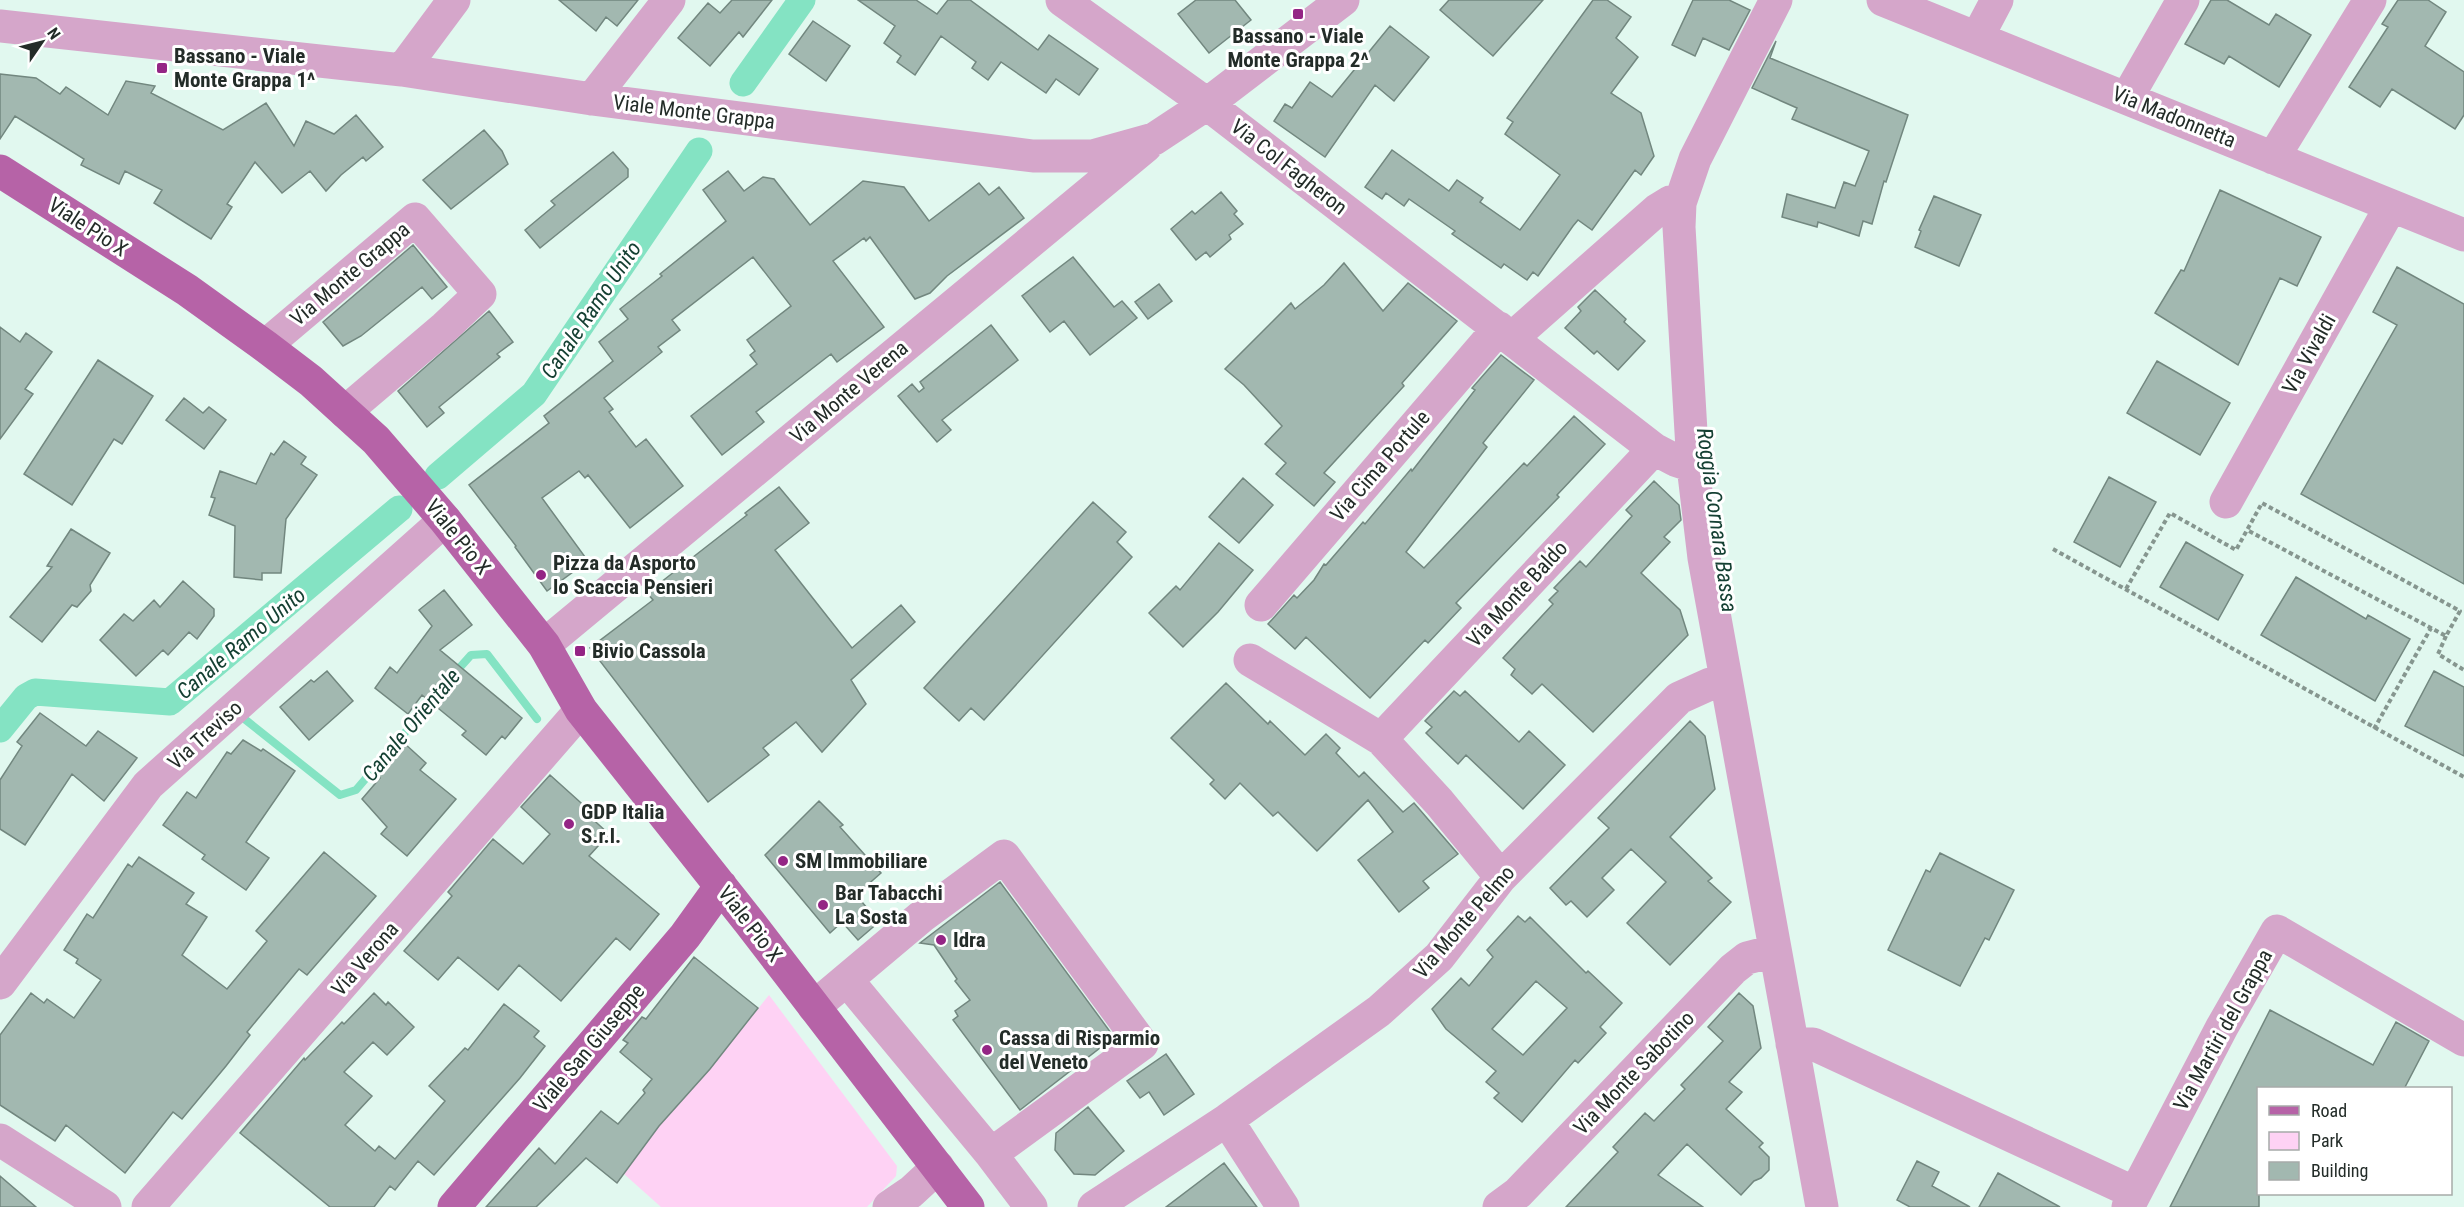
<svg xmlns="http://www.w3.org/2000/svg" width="2464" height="1207" viewBox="0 0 2464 1207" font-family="'Roboto Condensed',sans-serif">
<rect width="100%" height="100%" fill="#e1f8ef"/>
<!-- green -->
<path fill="#fed2f4" d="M769 995 897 1166 896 1176 867 1207H661L624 1174 659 1126 710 1069Z"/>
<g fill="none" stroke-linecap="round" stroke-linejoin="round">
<!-- stream -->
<path stroke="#84e3c3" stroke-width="8" d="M454 674 471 655 487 654 537 719
M242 717 340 795 356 790 437 695"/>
<!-- canal -->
<path stroke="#84e3c3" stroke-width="27" d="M743 83 802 0
M438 476 534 394 699 151
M0 729 26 697 35 692 170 702 399 509"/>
</g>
<!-- building -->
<path fill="#a2b8b0" stroke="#72877f" stroke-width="1.5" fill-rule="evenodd" d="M559 0H638L617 26 606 17 596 31Z
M732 0H772L743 37 739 32 710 66 678 38 708 3 720 13Z
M858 0H916L937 14 948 0H970L1038 50 1049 35 1098 69 1079 95 1056 79 1046 93 1001 62 988 80 972 68 976 62 941 36 915 75 897 62 901 56 884 43 895 26Z
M1196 0H1235L1251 20 1209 53 1178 14Z
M1449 0H1543L1493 56 1440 10Z
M1593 0H1607L1631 17 1616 38 1638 57 1611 93 1641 113 1654 156 1641 175 1635 170 1592 230 1578 220 1573 226 1538 276 1533 272 1527 280 1504 264 1501 268 1452 234 1455 231 1409 199 1404 206 1386 193 1382 199 1365 187 1392 150 1449 191 1457 180 1483 198 1480 202 1520 230 1560 175 1505 134 1513 122 1507 118Z
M1693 0H1729L1750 10 1729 50 1703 38 1695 56 1672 45Z
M2211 0H2227L2269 25 2276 14 2311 35 2279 87 2229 56 2224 64 2185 44Z
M2398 0H2428L2446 12 2425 46 2464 72V115L2455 129 2392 89 2380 107 2349 87 2388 27 2382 24Z
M813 21 850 46 826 81 789 54Z
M1390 26 1429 57 1394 101 1375 85 1325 157 1274 121 1285 104 1292 108 1310 82 1332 97Z
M1776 41 1770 58 1908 115 1886 182 1884 181 1872 224 1863 221 1859 236 1818 222 1817 227 1782 217 1787 194 1835 208 1844 182 1855 186 1869 151 1792 119 1797 108 1752 88Z
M0 74 36 78 60 94 66 87 108 115 126 81 155 86 151 93 223 130 266 103 294 146 306 121 334 134 356 115 383 147 366 161 363 157 341 175 326 191 310 171 282 193 255 162 227 204 232 207 211 239 154 203 162 190 125 171 119 184 81 165 84 159 15 116 0 139Z
M484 130 502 151 508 164 451 209 423 180Z
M613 152 628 169V177L540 248 525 230 555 205 551 201Z
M728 171 744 191 763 177 774 179 810 225 863 181 904 187 929 221 979 183 989 195 999 187 1024 218 947 276 930 293 915 299 870 237 866 241 864 238 833 261 884 327 837 362 831 354 756 412 764 422 722 455 691 416 757 364 750 355 755 351 747 340 791 306 753 257 672 320 680 330 658 347 662 352 604 398 613 409 609 412 636 447 646 439 683 486 630 528 588 475 585 478 579 471 542 498 588 561 547 591 515 547 516 546 469 485 549 423 544 416 613 361 599 342 628 319 620 309 662 276 660 274 726 221 703 190Z
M2220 190 2321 237 2297 286 2280 278 2238 365 2155 313 2181 270 2184 271Z
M1221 192 1237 211 1234 214 1243 224 1229 235 1231 239 1210 257 1206 252 1196 260 1171 229 1192 211 1195 214Z
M1934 196 1981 215 1959 266 1915 247 1921 231 1919 230Z
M413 245 447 287 432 299 422 287 361 336 343 346 323 322Z
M1073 257 1114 307 1122 301 1137 318 1090 355 1064 321 1050 332 1022 296Z
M1344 263 1383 311 1408 283 1457 321 1402 383 1404 386 1324 473 1335 482 1314 506 1276 474 1286 463 1265 444 1282 426 1244 385 1225 369 1291 303 1295 309 1324 285Z
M2397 267 2464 304V584L2301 494 2397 325 2373 312Z
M1159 284 1172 301 1148 319 1135 302Z
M1595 290 1626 319 1624 322 1645 341 1618 370 1597 351 1594 354 1565 328 1581 311 1578 307Z
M489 311 513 342 497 354 500 357 439 407 444 413 427 427 398 391Z
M991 325 1018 360 942 420 951 430 937 442 898 396 912 384 919 392 924 388 920 382Z
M0 327 20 342 26 333 52 352 25 389 33 394 0 439Z
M1501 355 1534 380 1483 443 1487 447 1406 552 1424 568 1524 463 1527 466 1574 416 1605 444 1557 495 1559 497 1456 603 1461 608 1428 643 1425 640 1370 698 1306 637 1295 649 1268 624 1294 595 1297 598 1314 580 1324 564 1326 565 1363 522 1365 524 1411 469 1412 471 1475 390 1472 388Z
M98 360 153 396 122 444 114 439 72 505 24 474Z
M2157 361 2230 403 2200 455 2127 413Z
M184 398 203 413 209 407 226 420 204 449 166 420Z
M284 441 306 457 301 464 317 475 286 519 281 573H262V580L234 577 235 526 209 515 215 498 211 497 220 471 256 484 271 453 274 455Z
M2109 477 2156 502 2120 567 2074 542Z
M1243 478 1273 505 1239 543 1209 517Z
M1654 481 1679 505 1681 520 1664 537 1670 542 1641 573 1680 610 1688 635 1593 732 1542 684 1532 694 1511 675 1515 669 1503 658 1553 604 1549 600 1558 591 1554 588 1580 561 1586 567 1632 516 1626 510Z
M779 487 809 523 775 550 852 648 901 605 915 622 851 680 866 704 822 752 796 722 763 748 769 755 708 802 590 648 653 600 647 593 747 515 745 513Z
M1093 502 1126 532 1117 542 1132 557 984 720 971 708 959 721 924 688Z
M71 529 110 553 90 585 91 591 77 607 72 605 42 642 10 617 52 567 47 566Z
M2186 542 2243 575 2218 620 2160 587Z
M1219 543 1253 570 1218 612 1183 647 1149 613 1176 586 1180 590Z
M2296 577 2366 619 2368 615 2410 639 2375 701 2261 635Z
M183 581 214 609V616L197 639 189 632 168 655 163 650 136 676 100 640 124 614 133 621 154 600 160 607Z
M444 590 472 625 440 650 522 718 505 739 502 736 486 755 462 735 466 731 422 695 408 714 375 688 390 667 397 673 432 626 419 610Z
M327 671 353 701 309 740 280 707 311 680 314 682Z
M2434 671 2464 687V756L2405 726Z
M1226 683 1268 724 1270 721 1305 755 1326 734 1340 748 1336 753 1359 777 1364 772 1403 812 1414 803 1458 854 1423 881 1429 888 1399 912 1358 860 1393 832 1368 800 1317 851 1278 812 1273 816 1240 783 1225 799 1210 784 1214 780 1171 738Z
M1454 691 1460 696 1465 691 1519 742 1529 731 1565 765 1523 809 1466 755 1458 764 1426 733 1432 727 1425 721Z
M40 713 86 746 98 731 137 758 104 801 72 774 25 845 0 829V780L22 746 17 742Z
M1690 721 1705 736 1715 789 1670 837 1712 878 1708 881 1731 902 1670 965 1627 923 1666 882 1631 849 1602 878 1614 890 1587 917 1571 901 1566 905 1550 888 1609 828 1598 818Z
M243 740 261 751 263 749 295 771 246 842 269 858 246 890 202 859 205 855 163 825 187 792 196 798 227 752 231 754Z
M404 743 426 763 420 770 456 799 407 856 381 834 387 827 362 799 380 778 376 774Z
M550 775 590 811 587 814 609 834 589 856 659 914 630 950 616 938 561 1001 519 965 498 990 458 957 438 980 404 951 452 896 448 892 493 839 523 864 550 834 521 807Z
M819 801 843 825 840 827 881 873 856 895 879 922 858 940 842 922 830 933 765 855Z
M324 852 376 896 307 975 299 969 247 1032 250 1035 226 1066 182 1119 173 1112 125 1173 66 1125 55 1141 0 1105V1035L31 993 44 1003 47 999 74 1018 101 980 76 963 78 959 64 950 87 914 93 918 128 864 132 867 139 857 194 893 186 904 207 917 182 955 227 989 267 941 256 931Z
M1940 853 2014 890 1989 940 1985 938 1960 986 1888 950 1926 870 1930 872Z
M1000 882 1114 1037 1020 1110 953 1020 958 1016 955 1011 970 1000 955 981 957 979 934 945 920 943Z
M1518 916 1525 922 1530 917 1586 973 1588 971 1622 1003 1600 1027 1606 1033 1578 1063 1575 1060 1522 1122 1494 1098 1499 1093 1486 1082 1496 1071 1446 1029 1432 1009 1461 978 1469 986 1493 957 1487 950ZM1536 981 1567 1008 1523 1055 1492 1029Z
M694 957 758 1008 710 1069 659 1126 617 1183 586 1158 536 1207H486L539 1148 555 1164 601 1111 618 1124 645 1093 643 1090 652 1079 620 1052 628 1043 623 1040 642 1017 646 1019Z
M374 993 386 1005 388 1002 414 1027 387 1055 373 1042 344 1072 372 1096 345 1125 375 1151 379 1146 395 1159 445 1101 429 1086 465 1048 468 1050 504 1004 539 1031 534 1037 545 1046 520 1078 434 1175 418 1161 395 1190 390 1186 374 1207H330L240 1133 304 1058 305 1060 342 1022 344 1024Z
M1739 993 1753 1006 1761 1048 1729 1082 1742 1092 1726 1109 1763 1143 1759 1147 1769 1157V1170L1761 1178 1754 1181 1741 1195 1687 1144 1658 1175 1703 1207H1566L1618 1152 1613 1147 1645 1113 1654 1121 1685 1089 1681 1085 1723 1041 1708 1027Z
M2270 1010 2373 1065 2396 1022 2429 1041 2404 1089H2259V1207H2170Z
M1166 1054 1194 1094 1164 1115 1149 1092 1140 1098 1127 1081Z
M1088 1107 1124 1151 1095 1175 1074 1174 1055 1150 1056 1133Z
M1917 1161 1939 1172 1932 1186 1970 1207H1910L1897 1200Z
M1224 1163 1257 1207H1166Z
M1998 1173 2060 1207H1979Z
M0 1176 36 1207H0Z"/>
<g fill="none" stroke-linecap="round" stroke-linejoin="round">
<!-- path -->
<path stroke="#86968f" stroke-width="4" stroke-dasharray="4.5 3" stroke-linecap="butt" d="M2053 549 2464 777
M2126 589 2170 513 2236 550 2262 503 2460 611 2446 636 2247 530
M2446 636 2438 654 2464 670
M2374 729 2431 628"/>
<!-- minor -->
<path stroke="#d5a6ca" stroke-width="33" d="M1062 0 1207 104 1654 449 1675 460 1693 466
M1776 0 1695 159 1680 203 1679 227 1693 466 1704 558 1822 1207
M1883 0 2464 235
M0 26 402 70 592 99 1033 156H1093L1154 139 1207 104 1343 0
M1977 38 1997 0
M402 70 454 0
M2127 98 2183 0
M592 99 669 0
M2273 158 2370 0
M1512 338 1657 210 1670 202 1680 203
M265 346 415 219 480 294 445 327 345 412
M2226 502 2391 206
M1261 605 1499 328
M544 645 1146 146
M1250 660 1381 739 1439 802 1501 877
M1381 739 1654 449
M847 980 991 1154 1031 1207
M0 983 148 785 445 520
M814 1007 921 917 1004 856 1142 1044 991 1154
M1792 1044H1813L2135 1193
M1227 1120 1283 1207
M0 1140 105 1207
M148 1207 581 710
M889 1207 911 1192 938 1167
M1094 1207 1227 1120 1379 1011 1439 957 1501 877 1679 698 1710 684 1726 682
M1499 1207 1518 1193 1733 969 1747 958 1774 951
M2128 1207 2222 1027 2277 931 2464 1040"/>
<!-- major -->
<path stroke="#b663a7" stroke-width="33" d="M0 171 187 290 265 346 311 381 376 440 445 520 544 645 581 710 750 923 968 1207
M454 1207 685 936 721 886"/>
</g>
<!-- markers -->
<g fill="#942585" stroke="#fff" stroke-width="2">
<rect x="1292" y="8" width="12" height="12" rx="3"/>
<rect x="156" y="62" width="12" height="12" rx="3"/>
<circle cx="541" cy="575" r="6"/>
<rect x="574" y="645" width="12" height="12" rx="3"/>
<circle cx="569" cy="824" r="6"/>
<circle cx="783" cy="861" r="6"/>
<circle cx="823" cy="905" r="6"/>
<circle cx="941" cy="940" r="6"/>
<circle cx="987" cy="1050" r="6"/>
</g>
<g text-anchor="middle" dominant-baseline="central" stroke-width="6" stroke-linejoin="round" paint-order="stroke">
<!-- poi labels -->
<g font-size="21" font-weight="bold" fill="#232c28" stroke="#fff" text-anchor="start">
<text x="1298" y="36" text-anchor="middle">Bassano - Viale<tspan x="1298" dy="24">Monte Grappa 2^</tspan></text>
<text x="174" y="56">Bassano - Viale<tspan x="174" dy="24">Monte Grappa 1^</tspan></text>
<text x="553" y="563">Pizza da Asporto<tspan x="553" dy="24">lo Scaccia Pensieri</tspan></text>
<text x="592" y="651">Bivio Cassola</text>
<text x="581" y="812">GDP Italia<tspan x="581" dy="24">S.r.l.</tspan></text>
<text x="795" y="861">SM Immobiliare</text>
<text x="835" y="893">Bar Tabacchi<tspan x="835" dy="24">La Sosta</tspan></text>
<text x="953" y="940">Idra</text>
<text x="999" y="1038">Cassa di Risparmio<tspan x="999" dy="24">del Veneto</tspan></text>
</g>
<!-- street labels -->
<g font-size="21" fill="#232c28" stroke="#fff">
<text transform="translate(694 112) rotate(7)">Viale Monte Grappa</text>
<text transform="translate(2174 117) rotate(22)">Via Madonnetta</text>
<text transform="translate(1289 167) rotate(38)">Via Col Fagheron</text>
<text transform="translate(88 227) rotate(33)">Viale Pio X</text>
<text transform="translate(350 274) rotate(-40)">Via Monte Grappa</text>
<text transform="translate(2309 354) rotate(-61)">Via Vivaldi</text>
<text transform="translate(849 392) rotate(-40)">Via Monte Verena</text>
<text transform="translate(1380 466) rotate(-49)">Via Cima Portule</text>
<text transform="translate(458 537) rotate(51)">Viale Pio X</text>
<text transform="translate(1517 594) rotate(-47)">Via Monte Baldo</text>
<text transform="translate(205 735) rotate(-42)">Via Treviso</text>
<text transform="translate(1464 922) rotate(-49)">Via Monte Pelmo</text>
<text transform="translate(750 924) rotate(52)">Viale Pio X</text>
<text transform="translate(365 959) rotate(-49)">Via Verona</text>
<text transform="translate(2223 1030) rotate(-61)">Via Martiri del Grappa</text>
<text transform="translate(589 1048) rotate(-50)">Viale San Giuseppe</text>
<text transform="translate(1634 1073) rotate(-46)">Via Monte Sabotino</text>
</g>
<!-- water labels -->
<g font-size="22" font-style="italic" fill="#154033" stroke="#fff">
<text transform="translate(591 310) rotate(-56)">Canale Ramo Unito</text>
<text transform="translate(1717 520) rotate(82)">Roggia Cornara Bassa</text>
<text transform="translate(241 643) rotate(-40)">Canale Ramo Unito</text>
<text transform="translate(411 725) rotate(-50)">Canale Orientale</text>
</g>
</g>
<!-- legend -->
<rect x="2257" y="1087" width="195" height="108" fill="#ffffff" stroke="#a7aba9" stroke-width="1.5"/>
<rect x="2269" y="1106" width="30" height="9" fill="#b663a7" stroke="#a7aba9" stroke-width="1.5"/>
<text x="2311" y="1117" font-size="18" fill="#232c28">Road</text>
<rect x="2269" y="1132" width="30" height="18" fill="#fed2f4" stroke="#a7aba9" stroke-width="1.5"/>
<text x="2311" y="1147" font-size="18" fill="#232c28">Park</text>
<rect x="2269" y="1162" width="30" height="18" fill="#a2b8b0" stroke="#a7aba9" stroke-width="1.5"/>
<text x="2311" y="1177" font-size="18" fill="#232c28">Building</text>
<!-- north arrow -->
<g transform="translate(42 42) rotate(55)" stroke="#ffffff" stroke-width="4.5" paint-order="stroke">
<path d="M0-4.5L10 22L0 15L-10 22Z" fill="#232c28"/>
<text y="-9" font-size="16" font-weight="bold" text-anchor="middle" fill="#232c28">N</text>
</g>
</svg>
